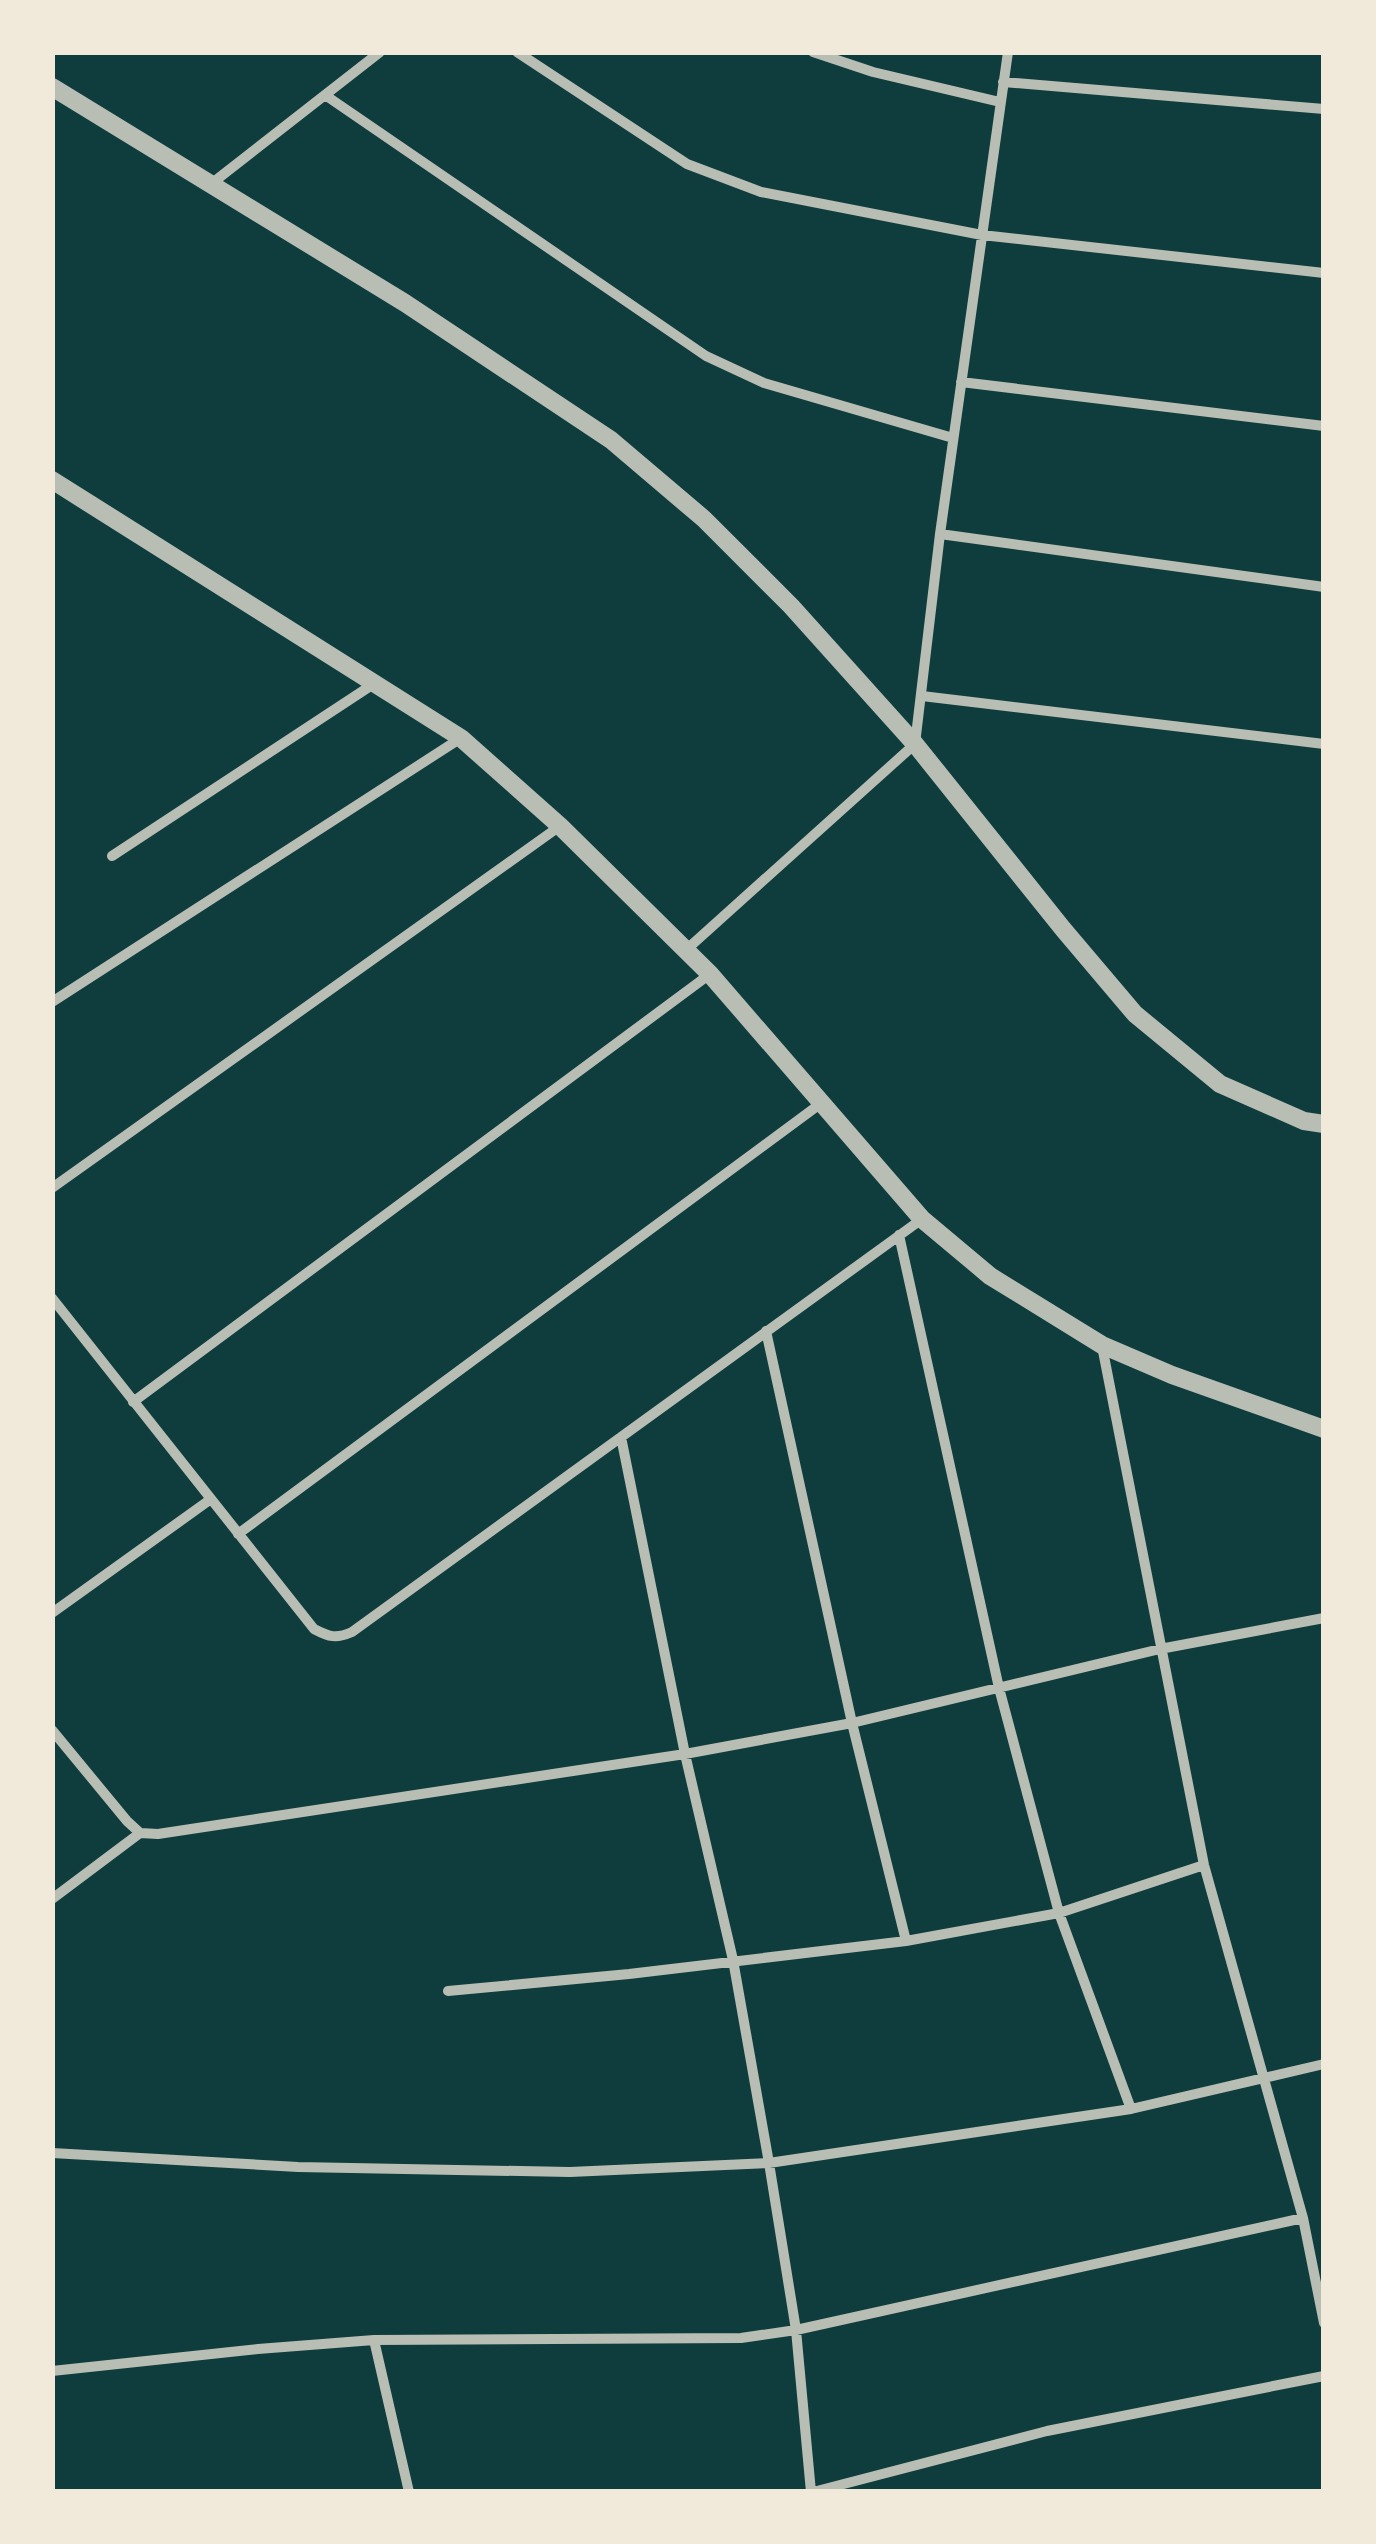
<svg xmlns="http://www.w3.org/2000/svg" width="1376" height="2544" viewBox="0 0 1376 2544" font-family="Merriweather,serif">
<rect width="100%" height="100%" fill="#0f3d3e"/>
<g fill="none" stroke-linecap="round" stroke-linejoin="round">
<!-- minor -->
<path stroke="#b8beb3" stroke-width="10" d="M517 52 687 164 761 192 982 235 1324 273
M813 52 873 72 1000 102
M1003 82 1324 109
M325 95 706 356 764 383 953 438
M211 184 380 52
M961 382 1324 426
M940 534 1324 587
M922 696 1324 744
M112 856 375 683
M686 950 915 744 940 534 1008 52
M52 1002 461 738
M52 1188 560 826
M899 1235 999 1688 1059 1913 1131 2109
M52 1298 314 1629C329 1637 336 1639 352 1632L922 1219
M766 1331 852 1723 906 1941
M1102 1346 1204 1865 1303 2218 1324 2323
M133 1402 710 974
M621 1437 685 1754 733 1960 769 2163 796 2330 811 2492
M238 1534 820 1104
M52 1613 211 1499
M52 1730 127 1821 140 1833 158 1834 685 1754 852 1723 1160 1649 1324 1618
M52 1899 140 1833
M448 1991 629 1974 906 1941 1059 1913 1204 1865
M52 2153 298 2167 570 2172 769 2163 1131 2109 1324 2064
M374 2340 409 2492
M52 2371 258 2349 374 2340 741 2338 796 2330 1303 2218
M813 2492 1047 2431 1324 2376"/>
<!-- tertiary -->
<path stroke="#b8beb3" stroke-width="18" d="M52 87 405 303 611 440 704 519 791 606 915 744 1063 929 1135 1014 1220 1084 1304 1121 1324 1124
M52 480 461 738 560 826 710 974 922 1219 990 1276 1102 1345 1172 1375 1324 1429"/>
</g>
<!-- border -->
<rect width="1376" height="2544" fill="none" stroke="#f1e9da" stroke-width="110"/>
</svg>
